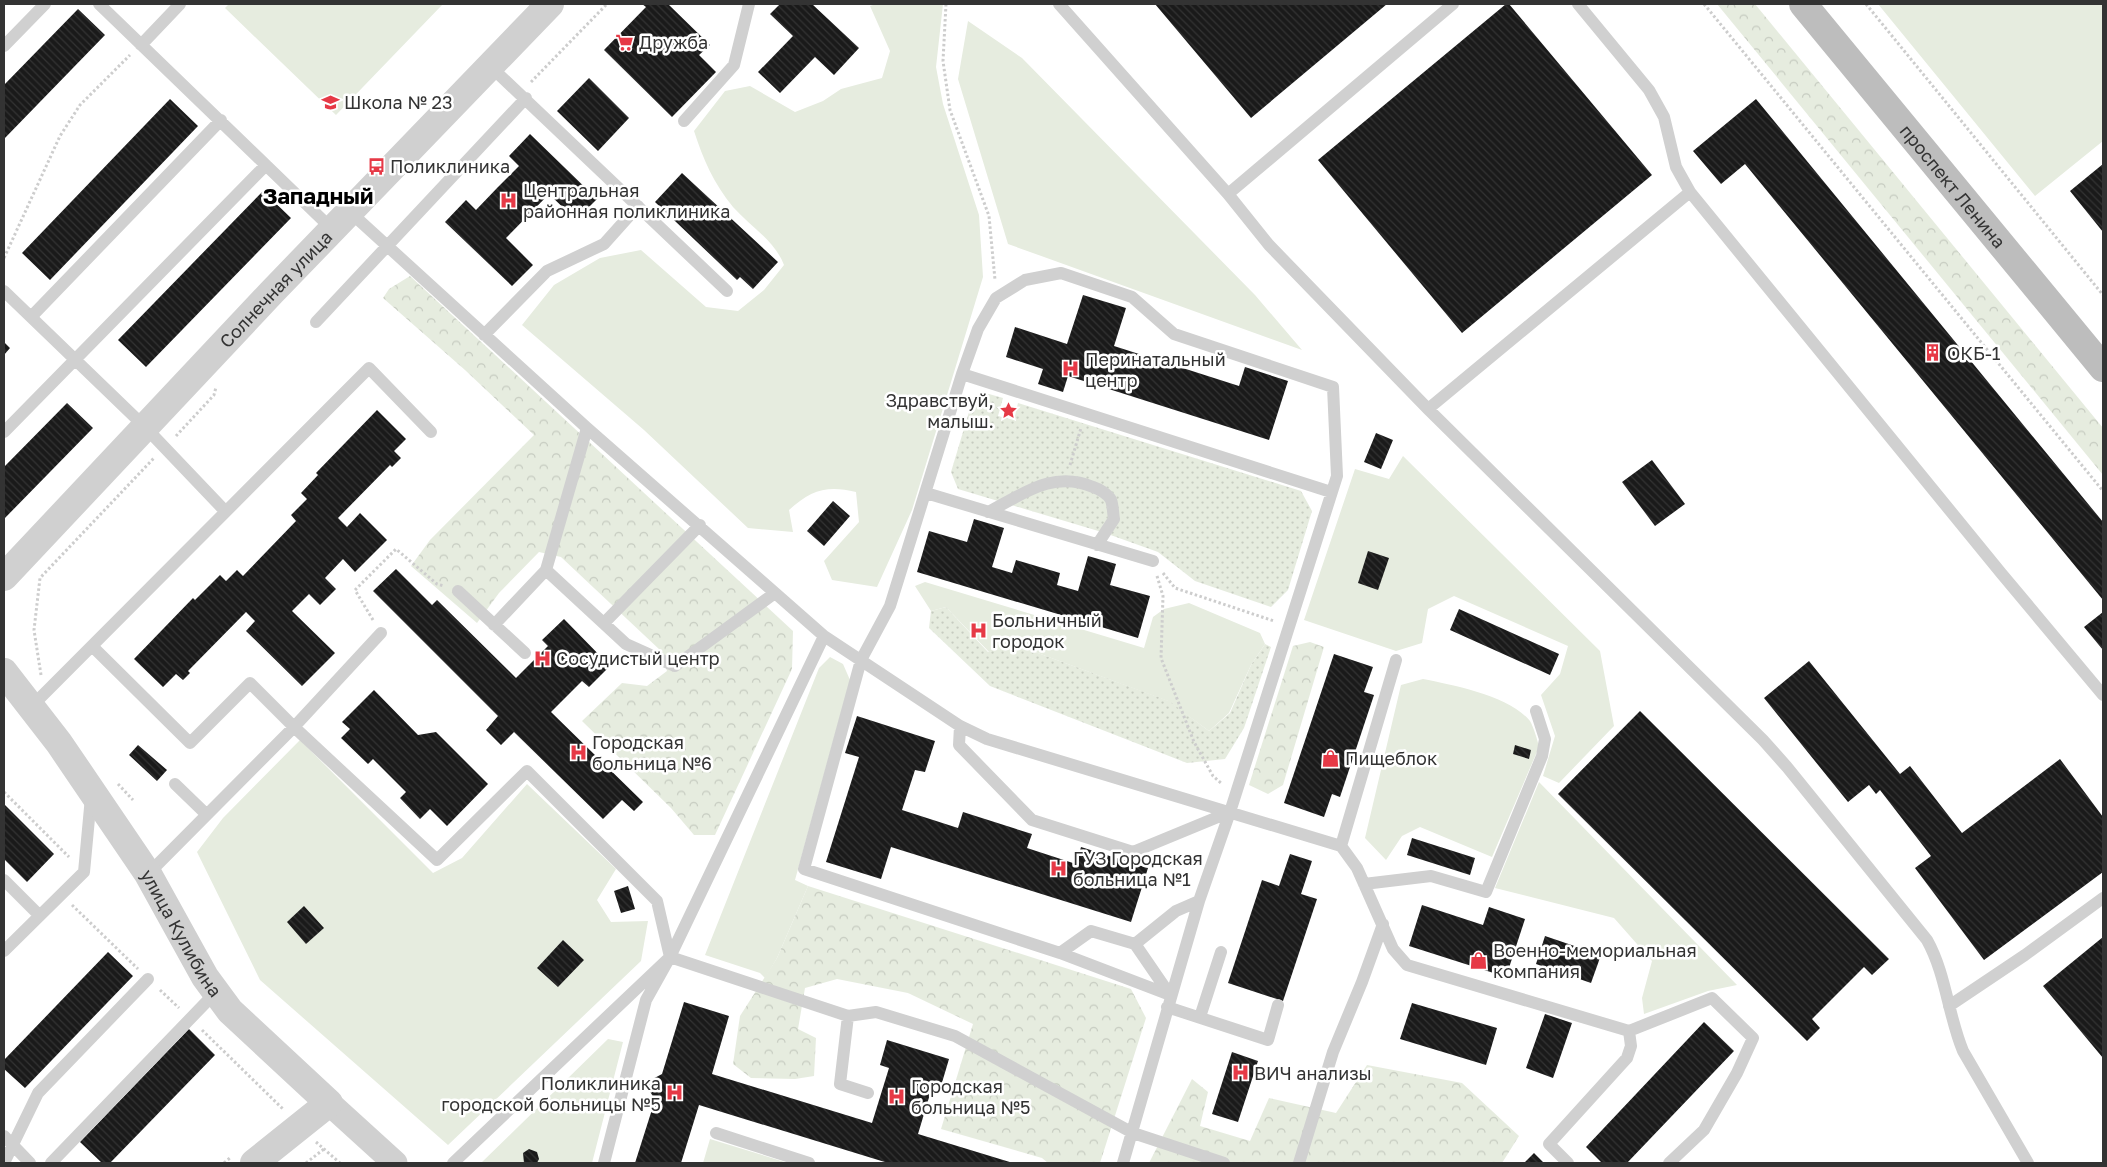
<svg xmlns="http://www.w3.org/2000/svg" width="2107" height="1167" viewBox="0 0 2107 1167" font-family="'Golos Text',sans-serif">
<defs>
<pattern id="forest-crowns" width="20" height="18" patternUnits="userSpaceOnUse" patternTransform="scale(1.25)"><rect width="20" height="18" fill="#e6ecdf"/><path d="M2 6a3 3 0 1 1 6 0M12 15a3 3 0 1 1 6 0" fill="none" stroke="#c6cbc0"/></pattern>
<pattern id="park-dots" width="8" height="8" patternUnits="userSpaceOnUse" patternTransform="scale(1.25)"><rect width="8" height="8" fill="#e6ecdf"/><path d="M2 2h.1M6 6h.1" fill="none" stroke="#c6cbc0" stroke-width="1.8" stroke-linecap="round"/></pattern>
<pattern id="building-back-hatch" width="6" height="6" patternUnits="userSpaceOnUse" patternTransform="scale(1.25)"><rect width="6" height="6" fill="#1a1a1a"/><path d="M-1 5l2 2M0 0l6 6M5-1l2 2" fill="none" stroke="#333"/></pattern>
</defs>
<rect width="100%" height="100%" fill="#fff"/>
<!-- grass -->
<path fill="#e6ecdf" d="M229 4H443L336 115 225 8Z
M876 4H943L936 67 943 104 979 215 983 277 912 510 877 587 832 580 824 561 859 522 856 492C827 485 811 490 789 510L793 532 748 528 644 430 522 325 554 285 600 258 641 250 706 307 738 311 764 290 784 265C775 241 750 226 733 207 714 184 703 159 694 131L725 91 750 86 795 112 823 101 841 89 882 78 890 51 870 6Z
M1878 4H2064L2065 5 2103 4V141L2035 196Z
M968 21 1022 58 1255 295 1302 350 1008 244 958 79Z
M1403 456 1600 651 1614 726 1559 783 1543 776 1555 736 1541 695 1560 674 1568 646 1454 596 1428 609 1422 643 1396 651 1304 620 1355 469 1389 479Z
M925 582 1144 648 1153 617 1164 609 1189 603 1260 633 1265 644 1251 665 1229 713 1209 731 1168 701 1016 645 989 652 946 607 931 611 915 586Z
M830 657 843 664 850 680 795 880 808 886 777 958 765 978 760 973 705 955 819 668Z
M1423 679C1453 685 1510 696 1530 721 1534 728 1537 739 1539 747L1492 857 1420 827 1402 836 1386 860 1365 838 1401 685Z
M300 740 433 873 462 858 527 784 616 869 597 900 611 922 648 921 641 961 448 1145 260 980 197 852 223 818Z
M1539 782 1737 985 1708 991 1644 1014 1642 998 1652 961 1614 918 1495 888Z
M608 1039 623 1042 592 1163H481Z
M710 1139 788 1163H703Z"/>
<!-- forest -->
<path fill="url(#forest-crowns)" d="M1717 4H1755L2103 428V475Z
M410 276 793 631 792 669 715 835H694L671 808 582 721 622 683 647 686 667 671 660 650 561 557 539 552 499 593 477 623 411 566 430 540 534 435 465 370 383 298 389 289Z
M1310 642 1324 647 1283 785 1268 794 1249 785 1293 646Z
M808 886 1131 989 1146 1018 1100 1163H1048L1042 1158 941 1129 973 1024 908 993 837 979 805 988 798 1029 816 1038 814 1076 795 1079 751 1078 733 1064 740 1016 777 958Z
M1367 1065 1462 1083 1519 1136 1502 1163H1149L1192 1079 1208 1092 1200 1126 1250 1141 1269 1098 1336 1113Z"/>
<!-- park -->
<path fill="url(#park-dots)" d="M989 394 1003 398 998 416 1014 420 1018 403 1301 491 1312 511 1288 590 1271 607 1195 581 1158 552 1105 533 958 489 951 472 972 402Z
M946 607 988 652 1016 645 1169 701 1209 731 1230 713 1251 665 1265 644 1271 647 1244 728 1225 759 1187 763 990 686 929 628 931 611Z"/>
<!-- building -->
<path fill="url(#building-back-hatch)" d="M642 4H668L710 45 699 55 716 72 672 117 604 50 646 7Z
M780 4H812L859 48 834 75 815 57 780 93 758 72 793 36 770 14Z
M1155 4H1387L1251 118Z
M1506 4H1509L1652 175 1462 333 1318 160Z
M78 9 105 35 4 139V85Z
M589 78 629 118 598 151 557 111Z
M170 99 198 126 50 280 22 253Z
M1756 99 2103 522V600L1745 164 1721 184 1693 151Z
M530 134 597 199 576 220 549 194 506 238 533 265 512 286 445 222 466 200 476 210 498 187 519 166 509 156Z
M2103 164V232L2070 191Z
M682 173 778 262 753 289 740 277 737 280 655 202Z
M263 191 291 218 146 367 118 340Z
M1083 295 1126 308 1114 346 1239 386 1245 367 1288 381 1269 440 1068 376 1063 392 1038 384 1043 369 1006 357 1015 327 1067 344Z
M4 342 10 348 4 355Z
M67 403 93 428 4 519V467Z
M377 410 406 439 394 451 401 458 392 467 390 465 338 518 347 527 360 513 387 540 355 572 343 559 325 578 336 589 320 605 309 594 292 611 335 653 302 686 246 631 255 621 246 612 188 671 190 673 183 680 176 674 163 687 134 659 193 598 195 600 220 575 226 581 237 570 243 576 296 521 291 515 307 499 301 493 318 475 316 473Z
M1376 433 1393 440 1381 469 1364 462Z
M1652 460 1685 504 1655 526 1622 482Z
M833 501 850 516 824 546 807 531Z
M974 519 1004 528 992 567 1012 573 1016 560 1060 573 1057 585 1078 591 1088 556 1116 564 1110 585 1150 596 1138 638 917 572 929 531 967 542Z
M1368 551 1389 558 1378 590 1358 583Z
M396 569 432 605 437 600 516 678 548 646 542 640 564 619 610 666 589 687 582 681 551 712 643 802 634 811 622 800 603 819 514 732 501 745 486 730 498 716 373 591Z
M1459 609 1559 654 1550 675 1450 630Z
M2103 612V650L2084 627Z
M1334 654 1373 667 1364 692 1374 695 1340 797 1332 794 1324 817 1284 803Z
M1809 661 1900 774 1910 766 1962 833 2060 759 2103 817V872L1984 960 1915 868 1931 856 1880 790 1876 794 1869 785 1848 802 1764 698Z
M374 690 418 735 436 732 488 784 447 826 430 809 420 819 400 798 406 792 373 759 368 764 341 738 350 729 342 722Z
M1640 711 1889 959 1872 975 1864 967 1812 1019 1820 1028 1807 1041 1558 794Z
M857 716 935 741 925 772 915 770 902 810 958 828 963 812 1032 834 1027 848 1076 864 1081 847 1148 868 1131 922 891 847 881 879 826 862 859 757 845 753Z
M138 745 167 770 157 781 129 755Z
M1515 745 1531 750 1529 759 1513 754Z
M4 804 54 854 27 882 4 859Z
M1412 838 1475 858 1470 875 1407 855Z
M1290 854 1312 861 1301 894 1317 899 1283 1001 1228 983 1262 880 1279 886Z
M628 886 635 909 621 913 614 891Z
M1422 905 1483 925 1489 907 1525 919 1506 977 1409 946Z
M304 906 324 928 306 944 287 922Z
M1545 936 1601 955 1591 983 1536 964Z
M2103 937V1058L2043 986Z
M563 940 584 960 558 987 537 968Z
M108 952 133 976 25 1088 4 1069V1060Z
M684 1002 729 1016 712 1074 872 1123 889 1068 880 1065 887 1040 949 1059 941 1086 933 1084 918 1134 1013 1163H888L699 1105 681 1163H635L655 1100 645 1083 662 1074Z
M1412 1003 1497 1028 1486 1065 1400 1039Z
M1545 1014 1572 1023 1553 1078 1526 1068Z
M1704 1022 1734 1051 1627 1163H1602L1586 1147Z
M189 1029 215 1055 110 1163H102L80 1142Z
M1232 1052 1258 1061 1238 1122 1212 1114Z
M529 1149 537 1152 539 1159 537 1163H524L523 1153Z
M1534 1153 1544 1163H1524Z"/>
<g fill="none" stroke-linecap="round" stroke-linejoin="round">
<!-- path -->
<path stroke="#cdcdcd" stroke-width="3" stroke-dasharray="2.5 2.5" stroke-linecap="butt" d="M946 4 943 61 950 110 989 216 995 280
M1704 4 2103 491
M1866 4 2103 295
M531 82 607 4
M4 258 60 136 80 105 130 55
M176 436 214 395 216 387
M1070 465 1081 428
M1163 573 1175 588 1274 621
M1157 576 1163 596 1161 658 1194 742 1213 776 1222 784
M373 620 355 590 396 549 437 584 444 586
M41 675 34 630 40 578 154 458
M118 784 133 800
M4 792 69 857
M72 905 138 969
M160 990 179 1008
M202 1030 283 1109
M316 1142 340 1163
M224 1163 231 1157
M306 1163 324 1149"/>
<!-- service -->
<path stroke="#d0d0d0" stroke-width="12" d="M99 4 333 230
M1059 4 1228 194 1269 245 1428 409 1763 740 1787 767 1927 940C1946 974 1948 1015 1963 1051L2028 1163
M1578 4 1649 90 1664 117 1676 167 1690 192 2001 573 2103 695
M141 45 180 4
M4 46 45 4
M490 66 727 291
M684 121 734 65 749 4
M1228 194 1453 4
M350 212 587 428 824 636 960 726 987 739 1341 846 1357 868 1393 949 1407 965 1629 1031 1712 998 1753 1038 1737 1073 1704 1130 1669 1163
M4 291 145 427 225 511
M31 317 221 120
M316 322 526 98
M484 335 547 271 604 244 638 206
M962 374 1331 492
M1428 409 1690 192
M587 428 546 570 626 644 675 666 775 593
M4 432 266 165
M926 493 1153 561
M988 512C1023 494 1053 470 1093 487 1099 489 1108 494 1111 500 1113 505 1113 514 1114 519L1097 545
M458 591 525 653
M604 623 700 525
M494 625 546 570
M93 647 190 743 250 683 294 727 437 860 527 771 657 901 670 957 453 1163
M30 708 369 368 431 432
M960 726 959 745 1032 820 1133 852 1230 812
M175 784 206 814
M1341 846 1396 660
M148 874 294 727 381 633
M4 880 39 915
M1364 884 1431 876 1486 892 1542 756 1545 739 1536 711
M1135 944 1170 995
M4 951 84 872 91 797
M1060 953 1091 931 1135 944 1176 911 1199 901
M670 957 848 1016 876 1012 955 1036 1133 1133 1224 1163
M1949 1006 2025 955 2103 898
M1167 1007 1268 1040 1278 1005
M848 1016 840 1084 868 1093
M1200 1017 1221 952
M716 1133 809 1163
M4 1136 30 1163
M4 1163 38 1093 148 979
M51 1163 216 992
M604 1163 646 1000 670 957 824 636
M1123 1163 1199 901 1230 812 1337 476 1333 387 1174 334 1132 297 1061 273 1025 280 996 298 978 329 962 374 890 606 861 660 804 869 1060 953 1170 995
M1299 1163 1333 1052 1362 982 1383 924
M1568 1163 1549 1144 1627 1058 1631 1046 1629 1031"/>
<!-- minor -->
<path stroke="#d0d0d0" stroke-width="25" d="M329 1103 395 1163"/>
<!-- tertiary -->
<g stroke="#d0d0d0" stroke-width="28">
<path id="s1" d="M4 577 271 293 550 4"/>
<path id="s2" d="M4 672 59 743 148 874 205 977 230 1011 329 1103 254 1163"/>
</g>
<!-- secondary -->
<path stroke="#bdbdbd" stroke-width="28" id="s3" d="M1803 4 2103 368"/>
</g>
<!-- icons -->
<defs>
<symbol id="supermarket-bare" viewBox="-9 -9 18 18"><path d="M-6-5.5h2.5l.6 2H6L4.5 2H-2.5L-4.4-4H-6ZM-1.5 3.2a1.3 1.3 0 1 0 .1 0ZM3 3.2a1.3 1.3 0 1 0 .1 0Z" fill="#e63946" stroke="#fff" stroke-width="2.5" paint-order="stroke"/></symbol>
<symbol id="school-bare" viewBox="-9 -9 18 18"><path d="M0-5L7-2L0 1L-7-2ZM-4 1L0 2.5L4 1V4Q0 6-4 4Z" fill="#e63946" stroke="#fff" stroke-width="2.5" paint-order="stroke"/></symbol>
<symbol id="bus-bare" viewBox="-9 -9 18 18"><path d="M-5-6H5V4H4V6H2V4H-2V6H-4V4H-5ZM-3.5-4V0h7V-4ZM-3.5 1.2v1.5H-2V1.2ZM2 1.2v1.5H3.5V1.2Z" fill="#e63946" stroke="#fff" stroke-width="2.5" paint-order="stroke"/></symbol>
<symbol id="hospital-bare" viewBox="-9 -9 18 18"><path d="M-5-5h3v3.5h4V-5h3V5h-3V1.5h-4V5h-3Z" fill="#e63946" stroke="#fff" stroke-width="2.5" paint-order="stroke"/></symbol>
<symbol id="building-bare" viewBox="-9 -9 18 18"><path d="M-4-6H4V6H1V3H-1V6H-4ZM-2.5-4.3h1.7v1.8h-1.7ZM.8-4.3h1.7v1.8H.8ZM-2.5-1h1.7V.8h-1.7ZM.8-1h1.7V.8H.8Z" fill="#e63946" stroke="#fff" stroke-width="2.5" paint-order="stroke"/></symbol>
<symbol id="sight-bare" viewBox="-9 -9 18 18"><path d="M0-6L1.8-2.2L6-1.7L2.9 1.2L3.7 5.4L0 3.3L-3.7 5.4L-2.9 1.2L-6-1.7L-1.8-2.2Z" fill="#e63946" stroke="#fff" stroke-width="2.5" paint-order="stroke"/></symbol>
<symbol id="shop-bare" viewBox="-9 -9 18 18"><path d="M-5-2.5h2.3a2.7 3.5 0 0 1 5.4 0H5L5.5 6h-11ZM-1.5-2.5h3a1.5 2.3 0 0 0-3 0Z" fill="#e63946" stroke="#fff" stroke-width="2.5" paint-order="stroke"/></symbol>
</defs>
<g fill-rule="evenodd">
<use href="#supermarket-bare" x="612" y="30" width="25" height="25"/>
<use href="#school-bare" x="318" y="90" width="25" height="25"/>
<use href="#bus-bare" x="364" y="154" width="25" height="25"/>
<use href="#hospital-bare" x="496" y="188" width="25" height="25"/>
<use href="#building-bare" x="1920" y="340" width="25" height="25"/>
<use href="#hospital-bare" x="1058" y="356" width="25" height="25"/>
<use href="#sight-bare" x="996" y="398" width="25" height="25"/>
<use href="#hospital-bare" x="966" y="618" width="25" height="25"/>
<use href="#hospital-bare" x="530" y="646" width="25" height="25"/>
<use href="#hospital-bare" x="566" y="740" width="25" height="25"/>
<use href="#shop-bare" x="1318" y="746" width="25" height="25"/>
<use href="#hospital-bare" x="1046" y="856" width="25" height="25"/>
<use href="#shop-bare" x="1466" y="948" width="25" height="25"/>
<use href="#hospital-bare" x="1228" y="1060" width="25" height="25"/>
<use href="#hospital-bare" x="662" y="1080" width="25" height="25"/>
<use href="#hospital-bare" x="884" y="1084" width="25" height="25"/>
</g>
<g text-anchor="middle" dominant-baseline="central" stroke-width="5" stroke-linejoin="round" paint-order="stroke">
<!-- poi labels -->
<g font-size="18" fill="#333" stroke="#fff" text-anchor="start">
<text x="639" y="42">Дружба</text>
<text x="344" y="102">Школа № 23</text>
<text x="390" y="166">Поликлиника</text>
<text x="523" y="190">Центральная<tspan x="523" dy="21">районная поликлиника</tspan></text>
<text x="1947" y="353">ОКБ-1</text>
<text x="1085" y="359">Перинатальный<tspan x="1085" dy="21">центр</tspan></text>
<text x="994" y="400" text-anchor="end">Здравствуй,<tspan x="994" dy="21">малыш.</tspan></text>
<text x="992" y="620">Больничный<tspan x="992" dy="21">городок</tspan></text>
<text x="556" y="658">Сосудистый центр</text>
<text x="592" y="742">Городская<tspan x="592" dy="21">больница №6</tspan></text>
<text x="1345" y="758">Пищеблок</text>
<text x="1073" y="858">ГУЗ Городская<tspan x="1073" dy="21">больница №1</tspan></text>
<text x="1493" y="950">Военно-мемориальная<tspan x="1493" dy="21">компания</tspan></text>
<text x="1254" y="1073">ВИЧ анализы</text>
<text x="661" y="1083" text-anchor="end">Поликлиника<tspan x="661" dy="21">городской больницы №5</tspan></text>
<text x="911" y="1086">Городская<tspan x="911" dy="21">больница №5</tspan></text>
</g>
<!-- street labels -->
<g font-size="18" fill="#333" stroke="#fff">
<text stroke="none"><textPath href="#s3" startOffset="236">проспект Ленина</textPath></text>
<text stroke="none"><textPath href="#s1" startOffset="396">Солнечная улица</textPath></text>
<text stroke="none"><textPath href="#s2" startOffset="316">улица Кулибина</textPath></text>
</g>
<!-- district labels -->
<g font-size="22" font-weight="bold" fill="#000" stroke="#fff">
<text x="318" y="195">Западный</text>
</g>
</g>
<!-- border -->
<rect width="2107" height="1167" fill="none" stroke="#333333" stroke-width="10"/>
</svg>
